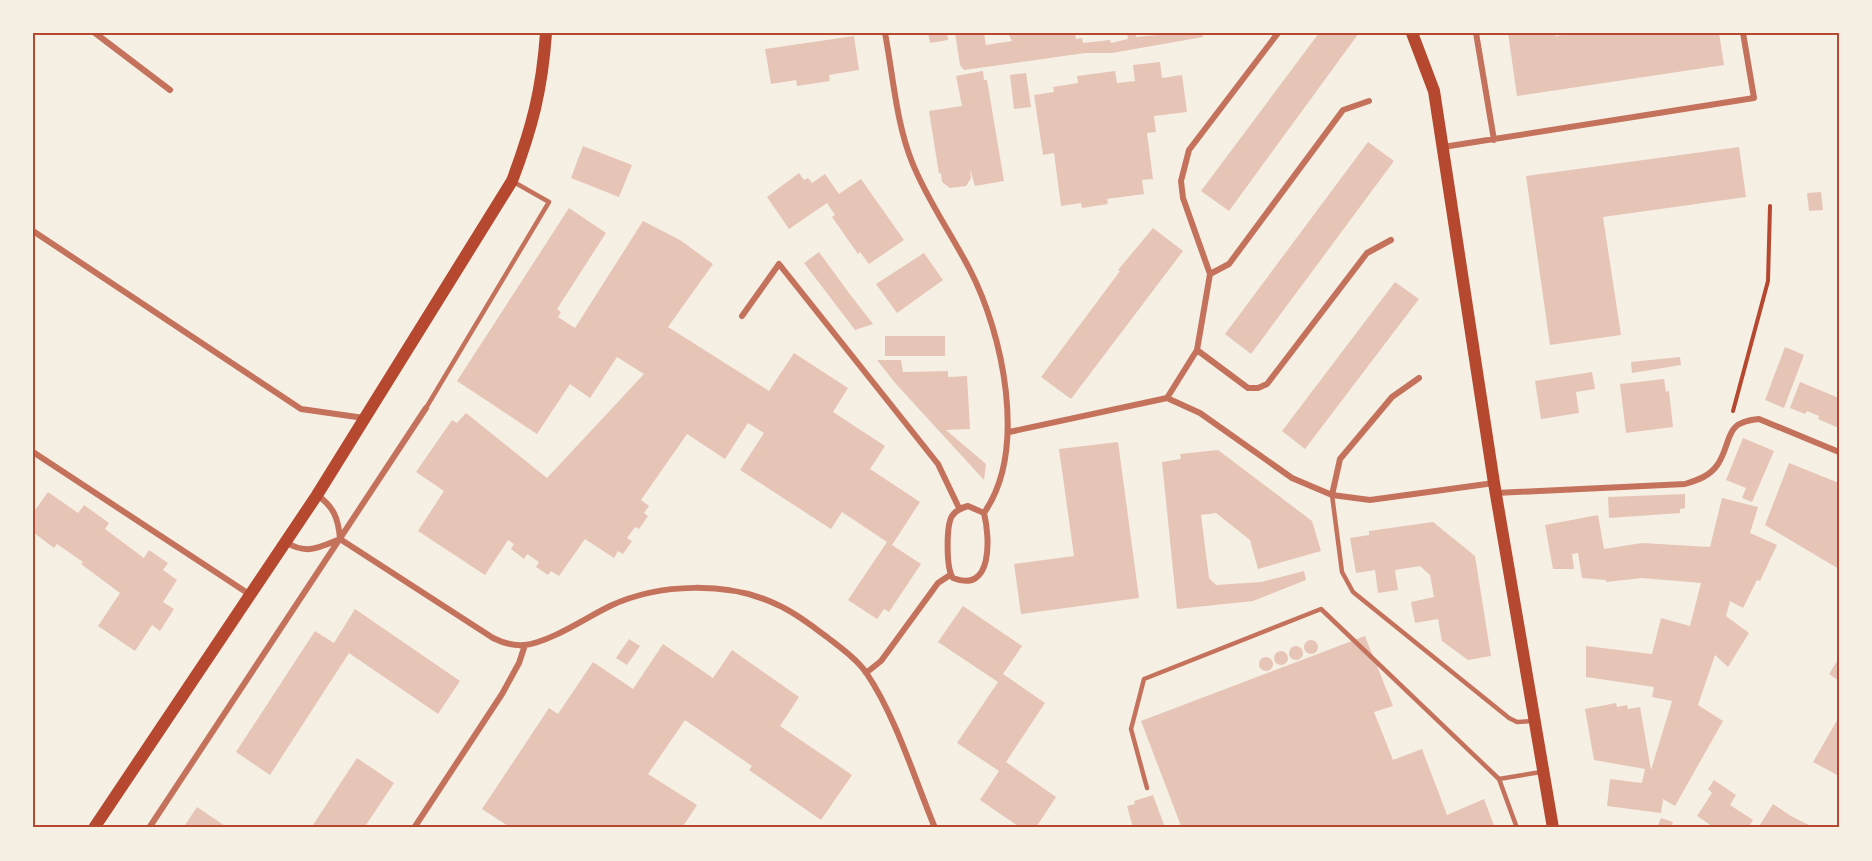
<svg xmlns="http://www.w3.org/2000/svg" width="1872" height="861" viewBox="0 0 1872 861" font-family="Barlow,sans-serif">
<rect width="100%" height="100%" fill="#f6efe4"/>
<!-- building -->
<path fill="#e6c5b7" d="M928 33H947L948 40 930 43Z
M955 33H984L986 45 1012 41 1008 33H1075L1076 39 1082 38 1083 43 1110 40 1111 43 1128 39 1127 33H1135L1136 37 1180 33H1202L1203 37 1112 53H1085L964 70 960 65Z
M1319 33H1359L1229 211 1201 191Z
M1508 33H1555L1556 36 1574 33H1719L1724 65 1517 96Z
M854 36 859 70 829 75 830 81 797 86 796 80 771 84 765 49Z
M1160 62 1162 78 1182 75 1187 112 1154 116 1156 132 1147 133 1153 179 1142 180 1144 194 1107 199 1108 204 1082 208 1081 203 1061 206 1054 153 1043 155 1034 95 1054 92 1053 87 1078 83 1077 76 1115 71 1117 83 1135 81 1133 65Z
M983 71 984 80H987L1004 181 975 186 970 169 971 178 966 186 950 188 942 182 941 173 939 174 929 111 962 106 956 76Z
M1026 73 1031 107 1014 109 1010 75Z
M1368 142 1394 161 1251 354 1225 334Z
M583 146 632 165 619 197 571 178Z
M1739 147 1746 197 1603 217 1621 335 1550 345 1526 176Z
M799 173 804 180 808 178 812 183 825 174 839 194 861 179 904 240 869 264 860 252 858 254 832 217 835 215 827 203 789 229 767 197Z
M1821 192 1823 210 1809 211 1807 193Z
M569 208 606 233 557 309 561 312 558 317 575 328 643 221 680 240 713 264 668 327 769 391 794 353 848 388 833 412 885 446 870 469 920 502 892 545 921 564 889 612 884 609 877 619 848 600 887 542 842 512 831 529 740 470 764 433 748 423 725 459 687 434 641 500 649 506 644 513 648 516 639 529 635 527 627 538 632 541 623 554 618 551 614 558 585 539 559 576 551 571 548 575 536 567 539 562 527 554 524 559 511 549 514 544 508 540 485 575 418 531 444 491 416 472 452 420 457 423 466 413 547 478 644 374 617 357 590 398 570 384 537 434 457 381Z
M1153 228 1183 251 1071 399 1041 377 1120 271 1118 270Z
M819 252 849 293 873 324 855 330 804 263Z
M924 253 943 280 897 313 876 284Z
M1395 282 1419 299 1305 449 1282 431Z
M885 336H945V356H885Z
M1785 347 1804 355 1784 408 1765 400Z
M1680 357 1681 365 1632 373 1631 362Z
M877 360H901L903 372 948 371V377L967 376 970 429 946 430 986 464 984 480 896 384Z
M1592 372 1595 389 1576 392 1579 413 1541 419 1535 381Z
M1664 379 1666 392 1669 391 1673 427 1626 433 1620 384Z
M1800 382 1839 398V428L1818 419 1819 416 1807 411 1805 414 1790 408Z
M1743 438 1774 451 1752 502 1742 498 1746 488 1726 480Z
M1118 442 1139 598 1021 614 1014 564 1074 556 1059 449Z
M1218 450 1312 521 1321 551 1258 569 1250 540 1216 513 1201 515 1209 578 1216 585 1261 582 1304 571 1306 580 1253 601 1177 609 1162 462 1181 459 1180 454Z
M1789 463 1839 483V569L1765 525Z
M48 492 78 513 84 505 109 523 105 529 144 558 149 550 168 563 163 570 177 580 163 602 174 609 160 631 152 625 135 651 98 626 120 593 81 564 83 562 57 544 54 548 33 532V513Z
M1685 494V508L1680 509V513L1609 518 1608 497Z
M1722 498 1758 507 1750 533 1777 545 1760 581 1757 580 1743 608 1730 601 1726 616 1749 633 1728 667 1715 655 1698 705 1723 721 1675 806 1663 799 1661 813 1607 806 1610 779 1642 783 1645 769 1594 760 1585 709 1616 703 1617 707 1627 705 1628 709 1640 707 1651 770 1672 701 1652 697 1654 687 1586 677V646L1652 654 1661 618 1690 626 1701 583 1642 578 1606 582V580L1582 578 1578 553 1572 554 1574 569H1553L1545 525 1598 515 1604 549 1642 543 1710 547Z
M1433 522 1475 556 1491 656 1468 660 1442 641 1438 619 1415 623 1411 602 1434 597 1430 575 1420 566 1395 570 1398 590 1378 593 1375 570 1356 573 1350 538 1369 535V531Z
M963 606 1022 646 1003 674 1045 703 1006 762 1056 797 1037 826 1039 828H1021L980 800 999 771 957 743 998 682 938 642Z
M355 609 460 681 438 714 349 653 270 775 236 752 315 631 334 643Z
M1365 636 1393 706 1374 712 1393 760 1422 749 1447 815 1484 799 1495 828H1176L1181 826 1141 721Z
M629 639 640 646 627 665 616 658Z
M1304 647a7 7 0 1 1 14 0a7 7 0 1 1-14 0Z
M663 644 713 678 732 650 799 697 780 726 852 775 821 820 749 770 752 766 685 720 648 774 697 805 682 828H511L482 809 549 708 558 714 593 662 633 689Z
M1289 653a7 7 0 1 1 14 0a7 7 0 1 1-14 0Z
M1274 658a7 7 0 1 1 14 0a7 7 0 1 1-14 0Z
M1259 664a7 7 0 1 1 14 0a7 7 0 1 1-14 0Z
M1839 658V681L1829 674Z
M1839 717V776L1813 762Z
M357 758 394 783 364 828H311Z
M1714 780 1736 795 1730 805 1753 820 1748 828H1715L1697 816 1712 793 1708 789Z
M1153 795 1164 825 1153 828H1133L1127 806 1135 804 1134 801Z
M1773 804 1791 816 1815 828H1758Z
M197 807 228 828H183Z
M1661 818 1673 822 1671 828H1657Z"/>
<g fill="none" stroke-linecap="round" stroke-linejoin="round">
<!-- path -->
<path stroke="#b5482f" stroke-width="4" d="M1733 411 1768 281 1770 206"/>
<!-- service -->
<path stroke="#c5725c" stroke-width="4.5" d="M426 408 549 202 512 181
M1332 495 1342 572 1353 592 1509 718 1517 722 1535 721
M1147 788 1131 729 1144 679 1321 609 1499 779
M1517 828 1499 779 1541 772"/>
<!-- minor -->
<path stroke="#c5725c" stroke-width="6" d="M95 33 170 90
M885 33C893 75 896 122 912 162 927 200 951 233 970 270 1003 334 1028 450 984 513 990 538 993 594 953 578 946 569 946 526 952 516 956 510 961 508 968 506L984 513
M1476 33 1494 140
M1443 147 1754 98 1743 33
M33 231 301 409 364 418
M1210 274 1229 264 1343 110 1369 101
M742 316 779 264 938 464 959 508
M1197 350 1248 388H1258L1267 384 1367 253 1391 240
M1167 398 1197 350 1210 274 1183 198 1181 181 1189 150 1278 33
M1009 432 1167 398 1200 413 1292 478 1332 495 1370 500 1494 483
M33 452 249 594
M1496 493 1685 484C1698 480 1710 476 1718 464 1733 440 1723 422 1759 419L1839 452
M317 495C334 507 338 518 340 538
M1332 495 1340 459 1392 397 1419 378
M340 539 493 638C503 643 512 646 524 645 549 643 587 617 610 606 659 583 729 581 778 605 796 613 812 626 827 637 841 648 858 660 867 674 896 717 915 780 935 828
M285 542C307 555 318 548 340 539
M866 673 881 661 938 583 950 575
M149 828 426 408
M414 828 502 694 519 663 525 645"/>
<!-- secondary -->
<path stroke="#b5482f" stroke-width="12" d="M1412 33 1434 91 1494 483 1553 828
M94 828 317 495 512 181C532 128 542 90 546 33"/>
</g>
<!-- border -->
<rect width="1872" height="861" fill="none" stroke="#f6efe4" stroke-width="69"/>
<rect x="34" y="34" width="1804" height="792" fill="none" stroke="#b5482f" stroke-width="2"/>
</svg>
